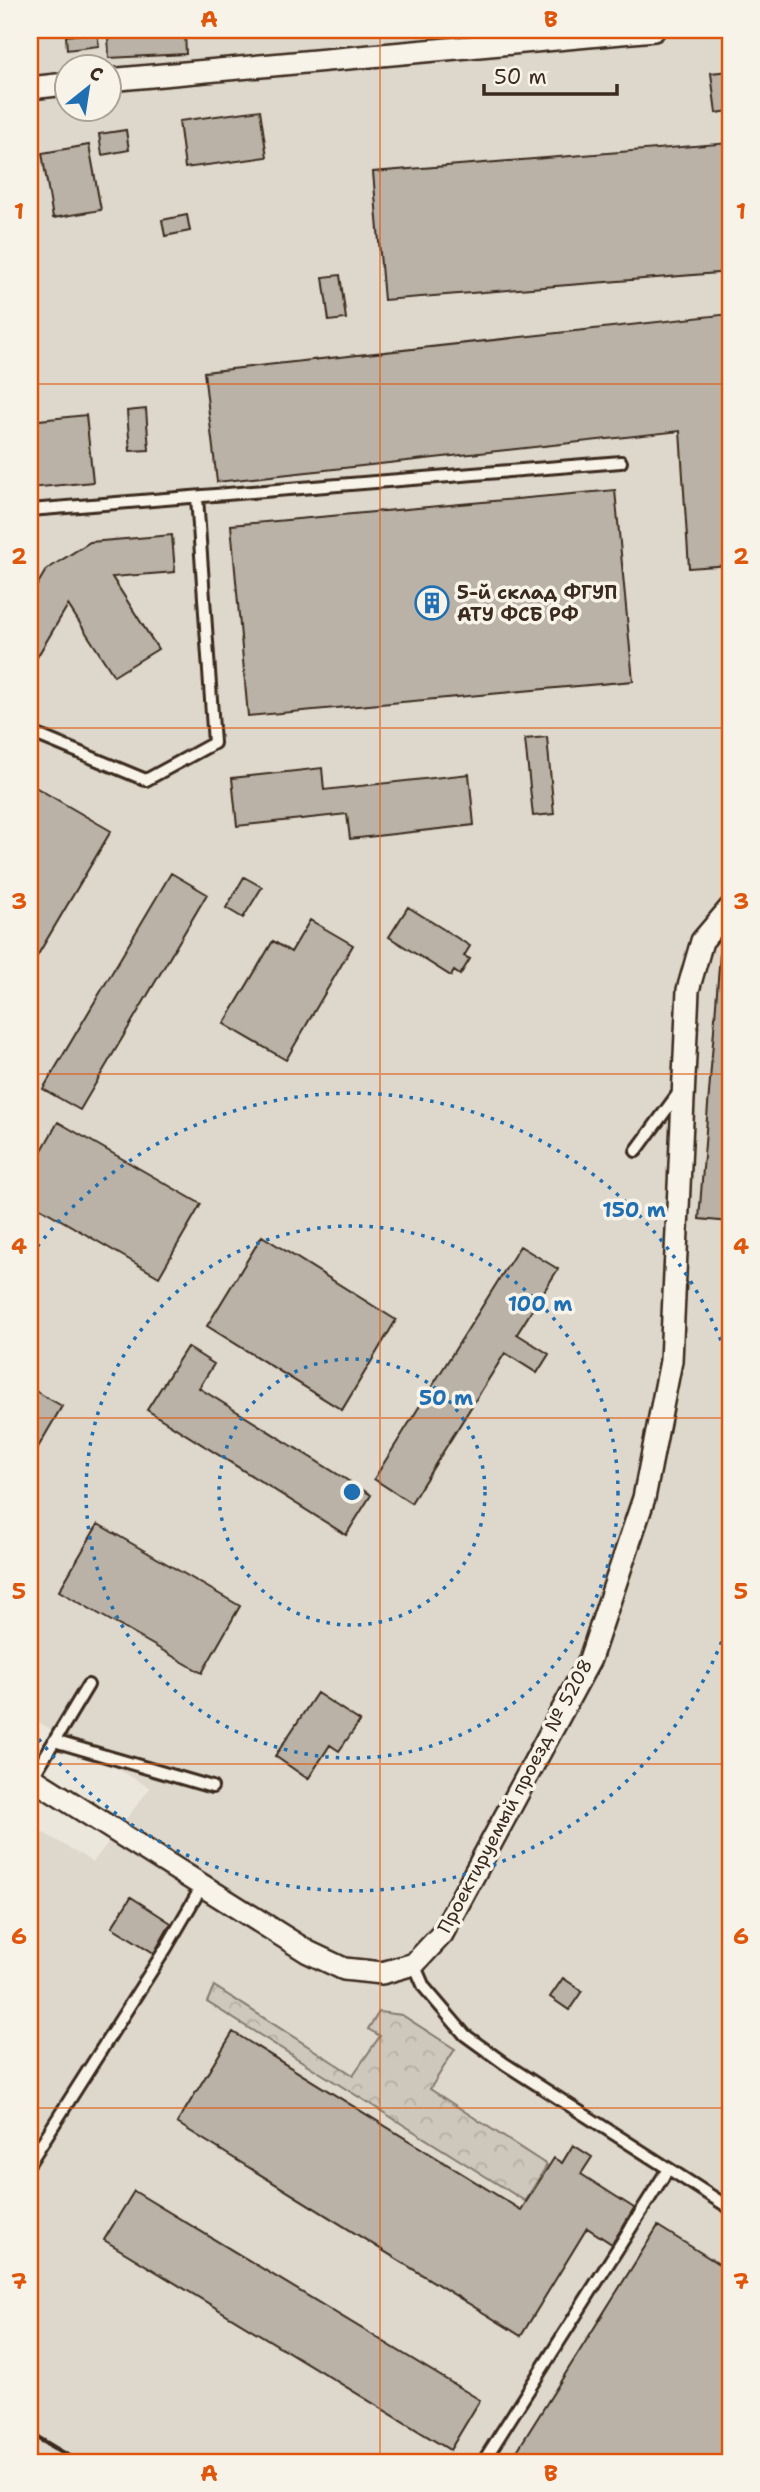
<svg xmlns="http://www.w3.org/2000/svg" width="760" height="2492" viewBox="0 0 760 2492" font-family="'Shantell Sans',sans-serif">
<defs>
<pattern id="forest-crowns" width="20" height="18" patternUnits="userSpaceOnUse" patternTransform="scale(1.75)"><rect width="20" height="18" fill="#cec8bc"/><path d="M2 6a3 3 0 1 1 6 0M12 15a3 3 0 1 1 6 0" fill="none" stroke="#b2aca1"/></pattern>
</defs>
<rect width="100%" height="100%" fill="#ece7dc"/>
<filter id="ink" filterUnits="userSpaceOnUse"><feTurbulence type="fractalNoise" baseFrequency=".0143" numOctaves="2"/><feDisplacementMap in="SourceGraphic" scale="14" xChannelSelector="R" yChannelSelector="G"/><feConvolveMatrix kernelMatrix="1 2 1 2 8 2 1 2 1" color-interpolation-filters="sRGB"/></filter>
<g filter="url(#ink)">
<!-- built -->
<path fill="#ddd7cc" fill-rule="evenodd" d="M30 30H730V2462H30V1825L93 1862 150 1788 30 1717ZM66 66H108V108H66Z"/>
<!-- forest -->
<path fill="url(#forest-crowns)" stroke="#84796d" stroke-width="2" d="M214 1986 353 2075 380 2036 368 2029 379 2012 402 2015 455 2049 430 2089 547 2165 525 2201 207 2002Z"/>
<!-- building -->
<path fill="#bab2a7" stroke="#3b2a1e" stroke-width="2" d="M97 32 99 46 67 50 66 36Z
M185 32 186 54 109 58 108 35Z
M730 71V111L716 113 711 73Z
M260 110 267 157 185 168 179 121Z
M126 130 129 150 102 155 99 134Z
M730 143V272L384 300 373 172Z
M89 145 101 210 53 218 42 153Z
M187 215 190 231 165 236 162 220Z
M340 275 346 319 329 321 323 277Z
M730 314V565L689 568 680 431 217 482 204 372Z
M146 409 149 450 130 451 127 411Z
M86 415 93 482 30 488V421Z
M615 490 633 681 248 716 231 525Z
M172 535 175 572 112 577 158 649 114 676 68 605 30 669V597L46 570 90 542Z
M547 737 554 814 533 816 525 739Z
M322 768 324 790 469 774 474 825 350 839 347 814 237 826 232 778Z
M30 784 111 831 30 968Z
M171 873 207 894 80 1110 43 1089Z
M244 877 262 887 243 918 226 908Z
M408 907 470 946 464 956 470 959 460 975 454 971 451 976 389 937Z
M310 920 353 945 286 1060 224 1024 273 941 291 952Z
M720 954 730 955V1222L699 1219Z
M58 1122 201 1204 159 1277 30 1202V1171Z
M262 1236 396 1320 342 1410 207 1326Z
M520 1246 558 1269 517 1334 549 1354 537 1373 505 1353 411 1503 374 1479Z
M187 1347 214 1364 199 1388 371 1495 346 1535 147 1410Z
M30 1388 62 1406 30 1461Z
M98 1524 240 1606 202 1673 59 1591Z
M317 1693 360 1721 339 1751 330 1745 308 1779 275 1756Z
M131 1897 171 1923 154 1953 112 1927Z
M563 1978 582 1991 569 2010 550 1997Z
M233 2032 521 2210 554 2158 562 2163 573 2145 592 2157 581 2174 634 2208 612 2244 587 2228 521 2336 177 2123Z
M134 2191 480 2400 450 2450 104 2240Z
M658 2226 730 2271V2462H510Z"/>
<g fill="none" stroke-linecap="round" stroke-linejoin="round">
<defs>
<path id="lane" d="M30 510 621 462
M30 732 146 780 214 743 197 497
M636 1151 680 1091
M54 1741 212 1787
M32 1778 88 1685
M414 1964 424 1987 465 2035 505 2064 730 2208
M30 2162 166 1948 202 1886
M483 2462 668 2169"/>
<path id="street" d="M108 80 654 30
M30 88 66 84
M30 1777 308 1952 344 1969 382 1973 414 1964 442 1934 590 1659 644 1498 671 1361 688 990 702 941 730 908"/>
</defs>
<!-- lane casing -->
<use href="#lane" stroke="#3b2a1e" stroke-width="16"/>
<!-- street casing -->
<use href="#street" stroke="#3b2a1e" stroke-width="26"/>
<!-- lane -->
<use href="#lane" stroke="#f7f3e8" stroke-width="10"/>
<!-- street -->
<use href="#street" stroke="#f7f3e8" stroke-width="21"/>
<!-- rail -->
<path stroke="#3b2a1e" stroke-width="5" d="M30 2433 78 2462"/>
</g>
</g>
<!-- grid -->
<path fill="none" stroke="#df570d" stroke-width="2" stroke-opacity="0.55" d="M380 30V2462M30 384H730M30 728H730M30 1074H730M30 1418H730M30 1764H730M30 2108H730"/>
<!-- distance rings -->
<g fill="none" stroke="#1f6fb2" stroke-width="3.5" stroke-dasharray="3.5 7">
<circle cx="352" cy="1492" r="133"/>
<circle cx="352" cy="1492" r="266"/>
<path d="M729 1622A399 399 0 0 1 31 1729M31 1255A399 399 0 0 1 729 1362"/>
</g>
<!-- icons -->
<defs>
<symbol id="building-ring" viewBox="-11 -11 22 22"><circle r="9.5" fill="#f7f3e8" stroke="#1f6fb2" stroke-width="1.5"/><path d="M-4-6H4V6H1V3H-1V6H-4ZM-2.5-4.3h1.7v1.8h-1.7ZM.8-4.3h1.7v1.8H.8ZM-2.5-1h1.7V.8h-1.7ZM.8-1h1.7V.8H.8Z" fill="#1f6fb2"/></symbol>
</defs>
<g fill-rule="evenodd">
<use href="#building-ring" x="413" y="584" width="38" height="38"/>
</g>
<g text-anchor="middle" dominant-baseline="central" stroke-width="7" stroke-linejoin="round" paint-order="stroke">
<!-- poi labels -->
<g font-size="19" font-weight="bold" fill="#3b2a1e" stroke="#f7f3e8" text-anchor="start">
<text x="457" y="592">5-й склад ФГУП<tspan x="457" dy="22">АТУ ФСБ РФ</tspan></text>
</g>
<!-- street labels -->
<g font-size="19" fill="#3b2a1e" stroke="#f7f3e8">
<text transform="translate(515 1796) rotate(-62)">Проектируемый проезд № 5208</text>
</g>
</g>
<circle cx="352" cy="1492" r="10" fill="#1f6fb2" stroke="#f7f3e8" stroke-width="3.5"/>
<g font-size="21" text-anchor="middle" font-weight="bold" fill="#1f6fb2" stroke="#f7f3e8" stroke-width="7" stroke-linejoin="round" paint-order="stroke">
<text x="634" y="1217">150 m</text>
<text x="540" y="1311">100 m</text>
<text x="446" y="1405">50 m</text>
</g>
<!-- margin -->
<rect width="760" height="2492" fill="none" stroke="#f7f3e8" stroke-width="77"/>
<!-- north arrow -->
<g transform="translate(88 88) rotate(30)"><circle r="33" fill="#f7f3e8" stroke="#aca397" stroke-width="2"/>
<path d="M0-5L12 26L0 18L-12 26Z" fill="#1f6fb2"/>
<text y="-10" font-size="19" font-weight="bold" text-anchor="middle" fill="#3b2a1e">С</text>
</g>
<!-- scale -->
<path d="M484 84v10h133v-10" fill="none" stroke="#3b2a1e" stroke-width="3.5"/>
<text x="494" y="84" font-size="21" fill="#3b2a1e" stroke="#f7f3e8" stroke-width="5" paint-order="stroke">50 m</text>
<rect x="38" y="38" width="684" height="2416" fill="none" stroke="#df570d" stroke-width="2.5"/>
<g font-size="23" text-anchor="middle" font-weight="bold" fill="#df570d">
<text x="209" y="27">A</text>
<text x="551" y="27">B</text>
<text x="19" y="219">1</text>
<text x="741" y="219">1</text>
<text x="19" y="564">2</text>
<text x="741" y="564">2</text>
<text x="19" y="909">3</text>
<text x="741" y="909">3</text>
<text x="19" y="1254">4</text>
<text x="741" y="1254">4</text>
<text x="19" y="1599">5</text>
<text x="741" y="1599">5</text>
<text x="19" y="1944">6</text>
<text x="741" y="1944">6</text>
<text x="19" y="2289">7</text>
<text x="741" y="2289">7</text>
<text x="209" y="2481">A</text>
<text x="551" y="2481">B</text>
</g>
</svg>
